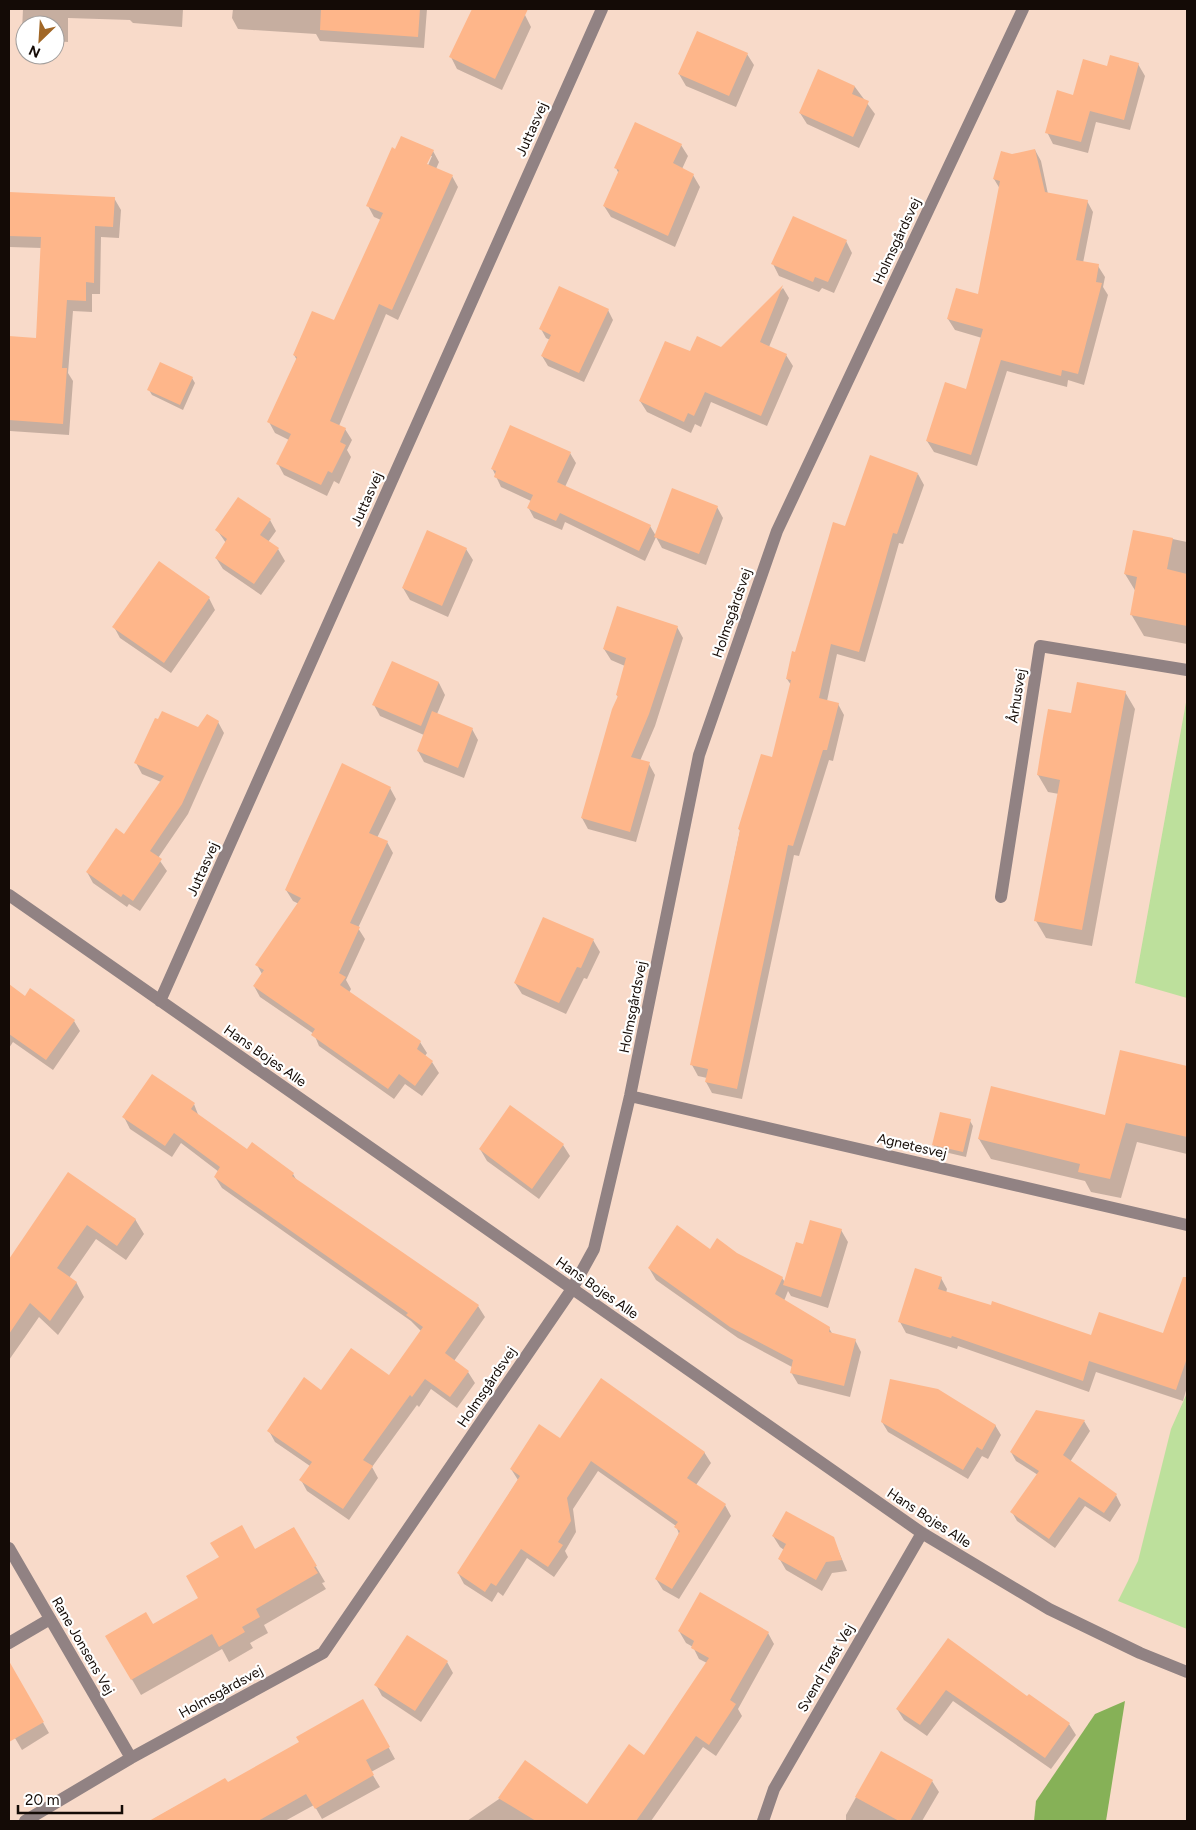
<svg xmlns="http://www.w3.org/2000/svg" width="1196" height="1830" viewBox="0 0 1196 1830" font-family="Figtree,sans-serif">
<rect width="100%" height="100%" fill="#f8dac9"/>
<!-- green -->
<path fill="#bde09c" d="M1187 697V998L1135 983Z
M1187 1393V1629L1118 1601 1138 1561 1171 1429Z"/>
<!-- forest -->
<path fill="#86b157" d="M1125 1701 1106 1821H1034L1036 1801 1095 1714Z"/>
<!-- shadow -->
<path fill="#0003" fill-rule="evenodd" d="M23 9H183L182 27 133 23 130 20 68 18V42L55 41V25H25V34L22 30Z
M233 9H427L424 48 320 41 316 34 238 29 232 18Z
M473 9H511L525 15 531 27 502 90 457 69 451 57Z
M747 54 754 65 736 107 686 86 679 74Z
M1138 64 1145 76 1130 130 1096 122 1088 153 1053 144 1047 132 1074 96 1108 68Z
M819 71 855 87 875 114 859 148 807 124 800 113Z
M681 145 688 156 682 169 693 175 700 187 675 247 611 217 604 206 619 174 616 168Z
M1035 150 1041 161 1048 194 1087 201 1093 212 1083 263 1098 266 1105 277 1103 287 1108 295 1084 385 1068 380 1067 387 1007 371 977 466 934 452 927 441 967 390 982 338 955 330 948 319 979 295 1000 189 994 179 1012 155Z
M433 151 439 162 436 169 452 176 458 187 398 320 386 314 339 426 345 429 352 440 347 450 351 457 339 484 334 481 327 496 284 475 278 464 289 440 275 433 269 422 297 360 294 355 335 322 381 220 374 217 368 206ZM430 156H432L426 170 423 169Z
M9 194 114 198 121 210 119 238 101 237 100 294H92V312L73 311 68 373 73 381 69 435 10 431 9 428 10 337 37 339 42 248 9 247Z
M846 241 852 253 834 293 822 288 819 292 779 276 773 264Z
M783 288 789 298 769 347 786 355 793 366 767 426 711 402 701 427 695 424 691 433 647 412 640 401 691 353 722 348Z
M608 310 613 320 584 382 548 366 542 356 550 340 546 338 541 329Z
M192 378 195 383 183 410 152 395 149 390Z
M570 453 576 463 565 487 650 526 656 536 717 507 723 518 706 565 662 548 656 537 645 561 565 522 562 530 534 518 528 507 531 501 501 487 492 468Z
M918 474 924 485 903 544 899 543 865 662 837 654 827 701 838 704 844 715 833 761 829 760 799 856 794 855 742 1099 712 1093 706 1082 707 1078 698 1076 692 1065 740 831 739 829 773 759 791 685 787 679 846 528Z
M270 520 276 531 268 542 278 549 285 561 261 595 223 569 216 558 226 543 217 530Z
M1134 531 1187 542V644L1144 636 1131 614 1136 592 1125 574Z
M466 549 473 560 448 617 410 600 403 588Z
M209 598 215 610 171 673 120 638 114 627Z
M677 627 683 638 655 726 640 761 649 764 655 775 636 842 588 829 582 818 618 697 617 695 625 666 611 660 604 649Z
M392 663 439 683 445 695 437 714 472 729 478 740 464 778 424 762 418 751 424 735 380 716 374 705Z
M1125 692 1135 709 1092 946 1046 938 1036 921 1059 794 1048 792 1038 775 1072 715Z
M218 722 224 733 188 814 158 858 167 871 140 911 129 904 127 907 93 883 87 872 125 835 161 782 142 774 136 763 199 728Z
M390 788 396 799 377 838 387 842 393 853 358 928 365 939 346 980 351 989 349 993 420 1042 427 1053 425 1056 432 1062 439 1073 422 1096 405 1084 394 1099 319 1046 314 1034 260 997 254 986 262 974 257 965 299 904 293 901 286 890Z
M593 940 600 952 587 979 584 978 566 1014 522 994 515 983Z
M9 986 25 998 74 1021 80 1031 53 1070 13 1042 9 1048Z
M1121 1051 1187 1067V1154L1137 1142 1121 1198 1091 1192 1085 1181 991 1159 979 1139 1106 1116Z
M194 1104 199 1117 247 1151 293 1174 297 1181 478 1306 485 1317 454 1361 468 1372 475 1383 457 1408 431 1389 419 1407 417 1405 372 1467 378 1478 349 1520 307 1491 301 1480 310 1466 275 1442 269 1431 321 1392 390 1377 422 1332 411 1321 222 1188 215 1177 219 1172 181 1143 172 1157 130 1129 124 1117Z
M970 1121 973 1126 966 1157 936 1150 933 1144Z
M563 1145 570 1156 539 1199 487 1161 480 1149Z
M68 1174 135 1219 144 1234 126 1260 96 1239 69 1278 76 1282 84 1297 58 1335 39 1317 9 1360V1261Z
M841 1230 848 1242 828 1308 791 1296 788 1291 784 1301 829 1328 833 1335 855 1340 861 1352 850 1397 798 1384 791 1372 792 1367 738 1338 656 1280 649 1268 710 1251 737 1254 782 1278 785 1282 803 1245Z
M941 1278 947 1289 946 1293 1092 1337 1164 1335 1171 1316 1187 1322V1387L1183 1401 1096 1372 1089 1392 958 1346 957 1349 906 1333 900 1322Z
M1037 1411 1084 1421 1090 1431 1070 1462 1116 1495 1121 1505 1110 1522 1085 1506 1055 1548 1017 1521 1012 1512 1038 1475 1016 1461 1011 1452Z
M882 1422 995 1425 1001 1435 988 1459 982 1456 968 1479 888 1432Z
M560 1440 704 1452 711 1463 696 1485 725 1505 731 1516 679 1599 663 1590 656 1579 679 1534 676 1526 598 1471 573 1509 576 1532 565 1551 568 1557 554 1577 527 1558 503 1596 498 1592 492 1602 464 1584 458 1573 518 1480 511 1469Z
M293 1528 325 1582 322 1583 326 1589 264 1625 268 1633 250 1643 253 1648 229 1662 222 1649 141 1695 116 1652 153 1626 200 1599 255 1550Z
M773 1536 833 1538 847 1571 832 1573 822 1591 786 1570 779 1558 784 1550 780 1547Z
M679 1631 768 1633 774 1644 738 1709 742 1716 716 1756 703 1747 651 1821H589L584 1813 578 1821H467L499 1799 525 1762 584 1810 645 1757 707 1663 699 1659 693 1647 686 1643Z
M948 1640 1028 1698 1069 1724 1076 1735 1051 1769 953 1701 927 1736 904 1720 897 1709Z
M447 1662 453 1673 421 1722 382 1696 376 1685Z
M9 1663 49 1733 22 1750 12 1733 9 1735Z
M363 1701 395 1759 371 1772 380 1787 322 1819 314 1805 285 1821H150L225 1779 228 1784 301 1742Z
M881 1753 932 1781 939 1792 922 1821H846V1815Z"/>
<!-- building -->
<path fill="#feb68a" d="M321 9H420L418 37 320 30Z
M472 9H528L495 79 449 57Z
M697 31 748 53 729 96 678 74Z
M1110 55 1139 63 1124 120 1090 111 1081 142 1045 133 1057 90 1073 95 1083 59 1107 66Z
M818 69 855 86 852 94 869 101 853 137 799 113Z
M635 122 682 144 673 163 694 174 668 236 603 206 619 170 614 168Z
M401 136 434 150 427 164 453 175 392 310 379 304 330 421 346 428 340 442 346 445 332 473 328 471 321 485 276 464 291 434 267 422 297 357 293 355 312 311 334 320 383 213 366 206 392 147 395 149Z
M1035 149 1045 192 1088 200 1076 260 1099 264 1096 282 1102 283 1078 374 1062 370 1061 376 1001 360 971 455 926 441 945 382 966 389 983 329 947 319 956 288 978 294 1000 181 993 179 1001 151 1012 154Z
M9 192 115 197 113 227 95 226 94 283 86 282V301L67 300 62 368H67L63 424 9 420V336L36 338 41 237 9 236Z
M793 216 847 240 828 282 815 277 813 282 771 264Z
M783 285 760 342 787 354 761 416 705 392 694 416 688 413 684 422 639 401 665 341 690 351 697 336 721 347Z
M559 286 609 309 579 373 541 356 551 335 539 329Z
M160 362 193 377 180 405 147 390Z
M510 425 571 452 557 482 651 525 639 551 560 513 556 521 527 508 533 495 494 477 496 471 491 469Z
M870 455 918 473 897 534 893 533 859 652 831 644 819 698 839 703 827 750H823L793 846 788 845 737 1089 705 1082 708 1069 690 1065 740 830 738 829 761 754 772 757 791 680 786 679 792 651 795 652 833 522 845 526Z
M672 488 718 506 699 554 654 537Z
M238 497 271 519 260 535 279 548 254 584 215 558 227 539 215 530Z
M427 530 467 548 442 606 402 588Z
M1133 530 1173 538 1167 569 1187 574V626L1130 615 1137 577 1124 574Z
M159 561 210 597 164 663 112 627Z
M617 606 678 626 649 714 631 757 650 762 630 832 581 818 612 709 618 696 616 695 626 658 603 649Z
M392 661 439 682 421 726 372 705Z
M1077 682 1126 691 1082 930 1034 921 1060 780 1037 775 1043 737 1048 709 1071 713Z
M162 711 198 727 207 714 219 721 182 804 150 851 162 859 133 901 123 894 121 897 86 872 116 828 124 834 164 776 134 763 155 718 158 719Z
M432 711 473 728 458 768 417 751Z
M342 763 391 787 369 833 388 841 350 923 360 927 339 973 346 977 340 985 421 1041 417 1049 433 1061 415 1086 399 1074 388 1089 311 1035 315 1029 253 986 264 970 255 965 301 898 285 890Z
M543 917 594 939 581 968 577 967 559 1003 514 983Z
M9 984 25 996 30 988 75 1020 46 1060 9 1034Z
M1120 1050 1187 1066V1137L1126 1123 1110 1179 1078 1172 1080 1164 978 1139 991 1086 1105 1115Z
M152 1074 195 1103 191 1109 247 1149 252 1142 294 1173 292 1176 479 1305 445 1353 469 1371 450 1397 425 1379 412 1397 410 1395 363 1460 373 1466 343 1509 299 1480 312 1462 267 1431 304 1377 321 1390 351 1348 389 1375 423 1327 406 1315 408 1313 214 1177 220 1167 174 1133 165 1146 122 1117Z
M510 1105 564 1144 532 1189 479 1149Z
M940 1112 971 1119 963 1152 932 1145Z
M68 1172 136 1219 117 1246 87 1225 57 1268 77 1282 50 1321 30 1303 9 1334V1259Z
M810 1220 842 1229 821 1297 783 1285 796 1242 803 1244Z
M677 1225 710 1249 717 1238 737 1253 783 1277 775 1294 830 1327 829 1332 856 1339 844 1386 790 1373 793 1360 730 1327 648 1268Z
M915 1268 942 1277 938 1289 991 1305 992 1301 1091 1335 1099 1312 1163 1333 1183 1277H1187V1358L1176 1390 1089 1361 1083 1381 952 1336 951 1338 898 1322Z
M601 1378 705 1452 687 1478 726 1504 672 1589 655 1579 680 1531 674 1527 678 1522 591 1461 567 1498 571 1521 558 1542 563 1545 548 1567 521 1549 496 1586 491 1583 485 1592 457 1573 520 1476 510 1469 539 1424 560 1438Z
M890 1379 938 1389 996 1425 982 1450 977 1447 963 1470 881 1422Z
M1036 1410 1085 1420 1063 1455 1117 1494 1104 1513 1079 1497 1049 1539 1010 1512 1039 1471 1010 1452Z
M786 1511 834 1537 842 1560 826 1562 816 1580 778 1559 786 1544 772 1536Z
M242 1525 255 1549 294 1527 317 1566 314 1567 318 1573 256 1609 260 1617 242 1627 245 1632 219 1647 212 1634 131 1680 105 1636 146 1612 153 1624 198 1598 186 1576 219 1557 210 1543Z
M700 1592 769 1632 730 1700 736 1704 709 1745 696 1736 636 1821H536L498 1798 525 1760 587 1804 629 1744 644 1755 709 1658 691 1648 694 1641 678 1631Z
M407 1635 448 1661 415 1711 374 1685Z
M948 1638 1027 1696 1029 1694 1070 1723 1045 1758 946 1690 920 1725 896 1709Z
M9 1661 44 1722 9 1742Z
M363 1699 390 1747 366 1760 374 1775 315 1809 306 1794 258 1821H149L225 1778 228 1782 299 1742 296 1737Z
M881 1751 933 1780 910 1821H899L855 1797Z"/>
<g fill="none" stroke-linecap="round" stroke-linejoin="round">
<!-- lane -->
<path stroke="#918283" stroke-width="12" d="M9 1643 50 1619"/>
<!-- street -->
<path stroke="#918283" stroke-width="12" d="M9 895 922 1533 1049 1609 1140 1653 1187 1672
M1001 897 1040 646 1187 670
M160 1001 602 9
M630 1096 1187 1225
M9 1548 131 1758
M25 1821 131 1758 323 1653 572 1289 594 1249 630 1096 699 755 777 531 1023 9
M763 1821 774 1789 922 1533"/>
</g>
<g text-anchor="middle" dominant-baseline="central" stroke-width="4.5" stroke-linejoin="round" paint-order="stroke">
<!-- street labels -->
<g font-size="14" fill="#140b06" stroke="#fff">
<text transform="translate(532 129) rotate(-66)">Juttasvej</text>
<text transform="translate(897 241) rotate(-65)">Holmsgårdsvej</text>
<text transform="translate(367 499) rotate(-66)">Juttasvej</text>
<text transform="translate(732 613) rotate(-71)">Holmsgårdsvej</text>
<text transform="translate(1017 696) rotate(-81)">Århusvej</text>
<text transform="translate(203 869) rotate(-66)">Juttasvej</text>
<text transform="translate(633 1007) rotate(-79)">Holmsgårdsvej</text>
<text transform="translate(265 1056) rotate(35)">Hans Bojes Alle</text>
<text transform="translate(912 1146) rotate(13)">Agnetesvej</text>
<text transform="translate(597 1288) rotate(35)">Hans Bojes Alle</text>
<text transform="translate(487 1387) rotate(-56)">Holmsgårdsvej</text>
<text transform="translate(929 1518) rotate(33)">Hans Bojes Alle</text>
<text transform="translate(83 1646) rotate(60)">Rane Jonsens Vej</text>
<text transform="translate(826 1668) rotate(-60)">Svend Trøst Vej</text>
<text transform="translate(221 1692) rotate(-29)">Holmsgårdsvej</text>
</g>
</g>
<!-- border -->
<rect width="1196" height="1830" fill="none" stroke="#140b06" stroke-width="20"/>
<!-- north arrow -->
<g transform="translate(40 40) rotate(205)"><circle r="24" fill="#ffffff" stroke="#a19d9b"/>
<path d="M0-4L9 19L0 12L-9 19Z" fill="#a16726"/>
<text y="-8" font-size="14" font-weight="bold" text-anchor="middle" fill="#140b06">N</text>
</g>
<!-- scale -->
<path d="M18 1805v8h104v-8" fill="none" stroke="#140b06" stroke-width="2.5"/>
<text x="25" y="1805" font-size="15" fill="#140b06" stroke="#ffffff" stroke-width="4" paint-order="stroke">20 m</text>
</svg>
